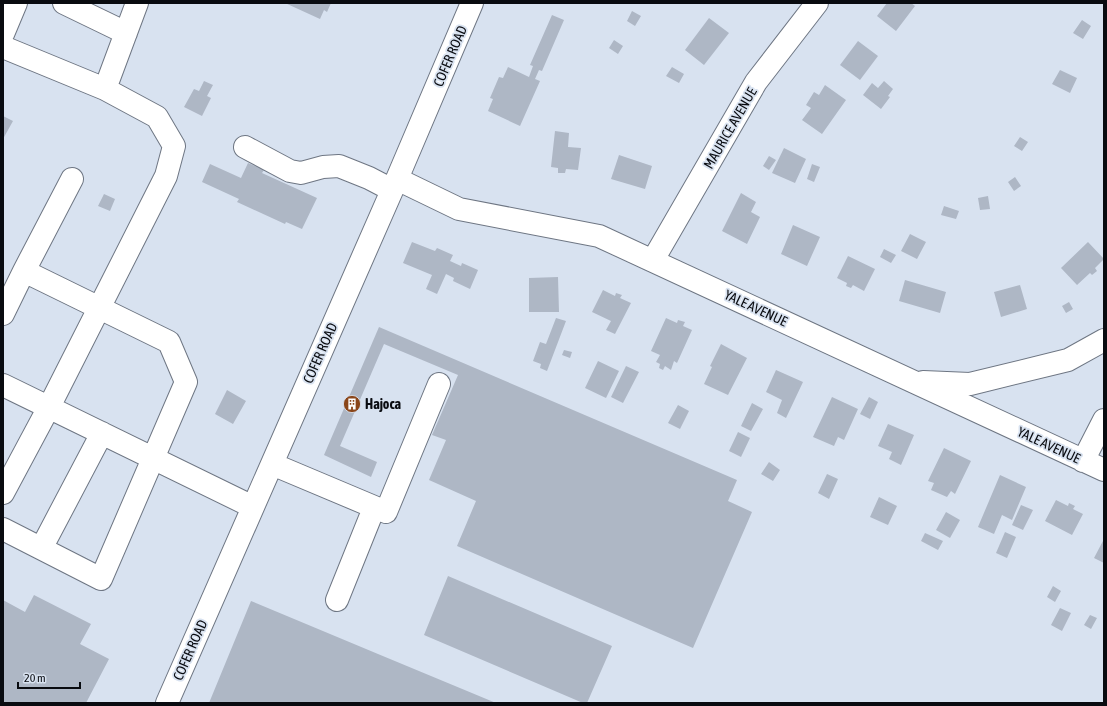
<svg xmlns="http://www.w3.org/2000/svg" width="1107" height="706" viewBox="0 0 1107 706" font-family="'Asap Condensed',sans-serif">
<rect width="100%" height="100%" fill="#d8e2f0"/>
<!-- building -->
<path fill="#aeb7c5" d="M285 3H331L327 12 324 10 320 19Z
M887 3H911L915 6 896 31 877 16Z
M632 11 641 16 635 26 627 21Z
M552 15 564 20 542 71 539 70 535 79 540 81 520 126 488 111 493 99 490 98 499 77 503 78 508 67 529 77 533 66 530 65Z
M709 18 729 33 704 65 685 50Z
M1082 20 1091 26 1083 39 1073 33Z
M614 40 623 46 618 54 609 48Z
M858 41 878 56 860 80 840 65Z
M672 67 684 74 679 83 666 76Z
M1060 70 1077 78 1070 93 1052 84Z
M204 81 213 85 207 96 211 98 202 116 184 107 194 89 199 91Z
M884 81 893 89 888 96 890 97 881 109 863 95 872 83 878 88Z
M825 85 846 100 822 134 802 120 811 108 806 105 814 92 819 95Z
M3 116 13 121 3 139Z
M555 131 569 133 568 147 581 148 578 170 566 169 565 173H558V168L551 167Z
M1020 137 1028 142 1022 151 1014 146Z
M784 148 806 159 795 183 772 173Z
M619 155 652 166 645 189 611 179Z
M769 156 776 160 769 170 763 166Z
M248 163 264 170 262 173 317 198 302 229 286 222 285 224 237 202 239 199 202 182 210 164 241 178Z
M812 164 820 167 814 182 807 179Z
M1015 177 1021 186 1014 191 1008 182Z
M741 193 756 202 751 212 760 217 747 244 722 231Z
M104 194 115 199 110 211 98 206Z
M988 196 990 209 980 210 978 198Z
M944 206 959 211 956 219 941 215Z
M793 225 820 237 807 266 781 254Z
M910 234 926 242 917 259 901 251Z
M412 242 435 251 437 248 453 255 450 261 461 266 462 263 478 270 470 289 453 281 454 278 446 274 437 294 426 289 432 275 403 263Z
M1088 242 1104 259 1095 268 1097 271 1092 275 1090 273 1077 285 1061 268Z
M884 249 896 255 891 263 880 257Z
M848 256 875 269 864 291 853 285 851 288 846 286 847 283 837 278Z
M558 277 559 312H529V278Z
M905 280 946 292 940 313 899 301Z
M1020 285 1027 309 1001 317 994 292Z
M603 290 615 296 616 293 622 295 620 298 631 303 615 334 606 330 611 321 592 312Z
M1069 302 1073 309 1066 313 1062 306Z
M556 318 566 321 547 371 540 368 541 364 533 361 540 342 546 344Z
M666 318 677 323 678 320 685 322 683 326 692 330 677 363 674 361 671 370 665 366 663 370 659 368 660 364 656 362 660 355 651 351Z
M379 327 737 480 728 501 752 512 693 648 457 546 476 501 429 480 446 440 432 435 458 375 384 344 340 446 377 462 371 477 324 455Z
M721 344 747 358 728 395 704 384 712 367 710 366Z
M564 350 572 352 570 358 562 355Z
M598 361 619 371 606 398 585 388Z
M626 366 639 372 623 403 611 397Z
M776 370 803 382 786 418 777 413 782 400 766 392Z
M227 390 246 401 233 424 215 414Z
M832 397 858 409 844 440 838 437 834 446 813 437Z
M869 397 878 402 870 419 860 414Z
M752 403 763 409 751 431 741 426Z
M678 405 689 411 680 429 668 423Z
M888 424 914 435 901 465 889 459 892 452 878 446Z
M738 432 750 438 741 457 729 451Z
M944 448 971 461 955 494 951 491 947 497 931 490 934 483 928 481Z
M769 462 780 470 773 481 761 474Z
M827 474 838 479 829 499 818 493Z
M1000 475 1026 487 1012 520 1002 515 994 534 978 527Z
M879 497 897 506 888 525 870 517Z
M1056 500 1068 506 1069 503 1075 506 1073 509 1083 514 1072 535 1045 521Z
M1021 505 1033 510 1023 530 1012 525Z
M946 512 960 520 950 538 936 530Z
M1005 532 1016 537 1007 558 996 553Z
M925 533 943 541 938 550 921 541Z
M1104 539V563L1094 558Z
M448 576 612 646 587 703H583L424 635Z
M1053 586 1061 591 1055 602 1047 597Z
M34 595 91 624 80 644 109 659 86 703H3V600L25 612Z
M251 601 378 654 496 703H209Z
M1060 608 1071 613 1062 631 1051 625Z
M1090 615 1097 618 1091 629 1084 625Z"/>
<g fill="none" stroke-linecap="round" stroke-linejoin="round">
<defs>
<path id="minor" d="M64 3 126 33
M3 34 16 3
M3 47 105 89 157 117 174 146 166 176 49 407 3 493
M105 89 137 3
M245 147 290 171 301 173 323 167 339 166 369 178 392 190
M397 179 459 209 599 236 1104 470
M653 260 756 82 817 3
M24 271 72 179
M3 314 24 271 169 342 186 382 101 579 3 529
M923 382 970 384 1068 360 1104 340
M3 385 253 507
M1083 461 1104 420
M272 464 386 512 439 384
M42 547 102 433
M337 600 374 508
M167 703 397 179 472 3"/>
</defs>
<!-- minor casing -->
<use href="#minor" stroke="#6e7683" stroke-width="24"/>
<!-- minor -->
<use href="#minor" stroke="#fff" stroke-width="22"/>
</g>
<!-- icons -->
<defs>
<symbol id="building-disc" viewBox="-11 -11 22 22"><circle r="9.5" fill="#8a461a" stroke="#d8e2f0"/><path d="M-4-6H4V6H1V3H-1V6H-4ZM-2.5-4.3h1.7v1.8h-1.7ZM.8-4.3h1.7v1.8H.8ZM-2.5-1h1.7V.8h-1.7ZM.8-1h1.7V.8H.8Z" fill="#fff"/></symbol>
</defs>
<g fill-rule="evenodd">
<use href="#building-disc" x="342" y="394" width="20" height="20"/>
</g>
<g text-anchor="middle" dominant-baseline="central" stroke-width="3.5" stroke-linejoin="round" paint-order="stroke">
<!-- street labels -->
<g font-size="14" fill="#090b10" stroke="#d8e2f0">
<text transform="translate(450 56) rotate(-67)">COFER ROAD</text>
<text transform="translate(730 128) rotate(-60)">MAURICE AVENUE</text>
<text transform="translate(756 308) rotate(25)">YALE AVENUE</text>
<text transform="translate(320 353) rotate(-66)">COFER ROAD</text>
<text transform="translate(1049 445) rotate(25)">YALE AVENUE</text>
<text transform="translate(190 650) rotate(-66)">COFER ROAD</text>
</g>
<!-- poi labels -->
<g font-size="14" font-weight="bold" fill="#090b10" stroke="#d8e2f0" text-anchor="start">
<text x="365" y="404">Hajoca</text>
</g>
</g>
<!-- border -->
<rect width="1107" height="706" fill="none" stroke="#090b10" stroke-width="8"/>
<!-- scale -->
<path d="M18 682v6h62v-6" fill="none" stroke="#090b10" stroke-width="2"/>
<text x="24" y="682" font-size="12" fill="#090b10" stroke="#d8e2f0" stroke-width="3" paint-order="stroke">20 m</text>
</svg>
